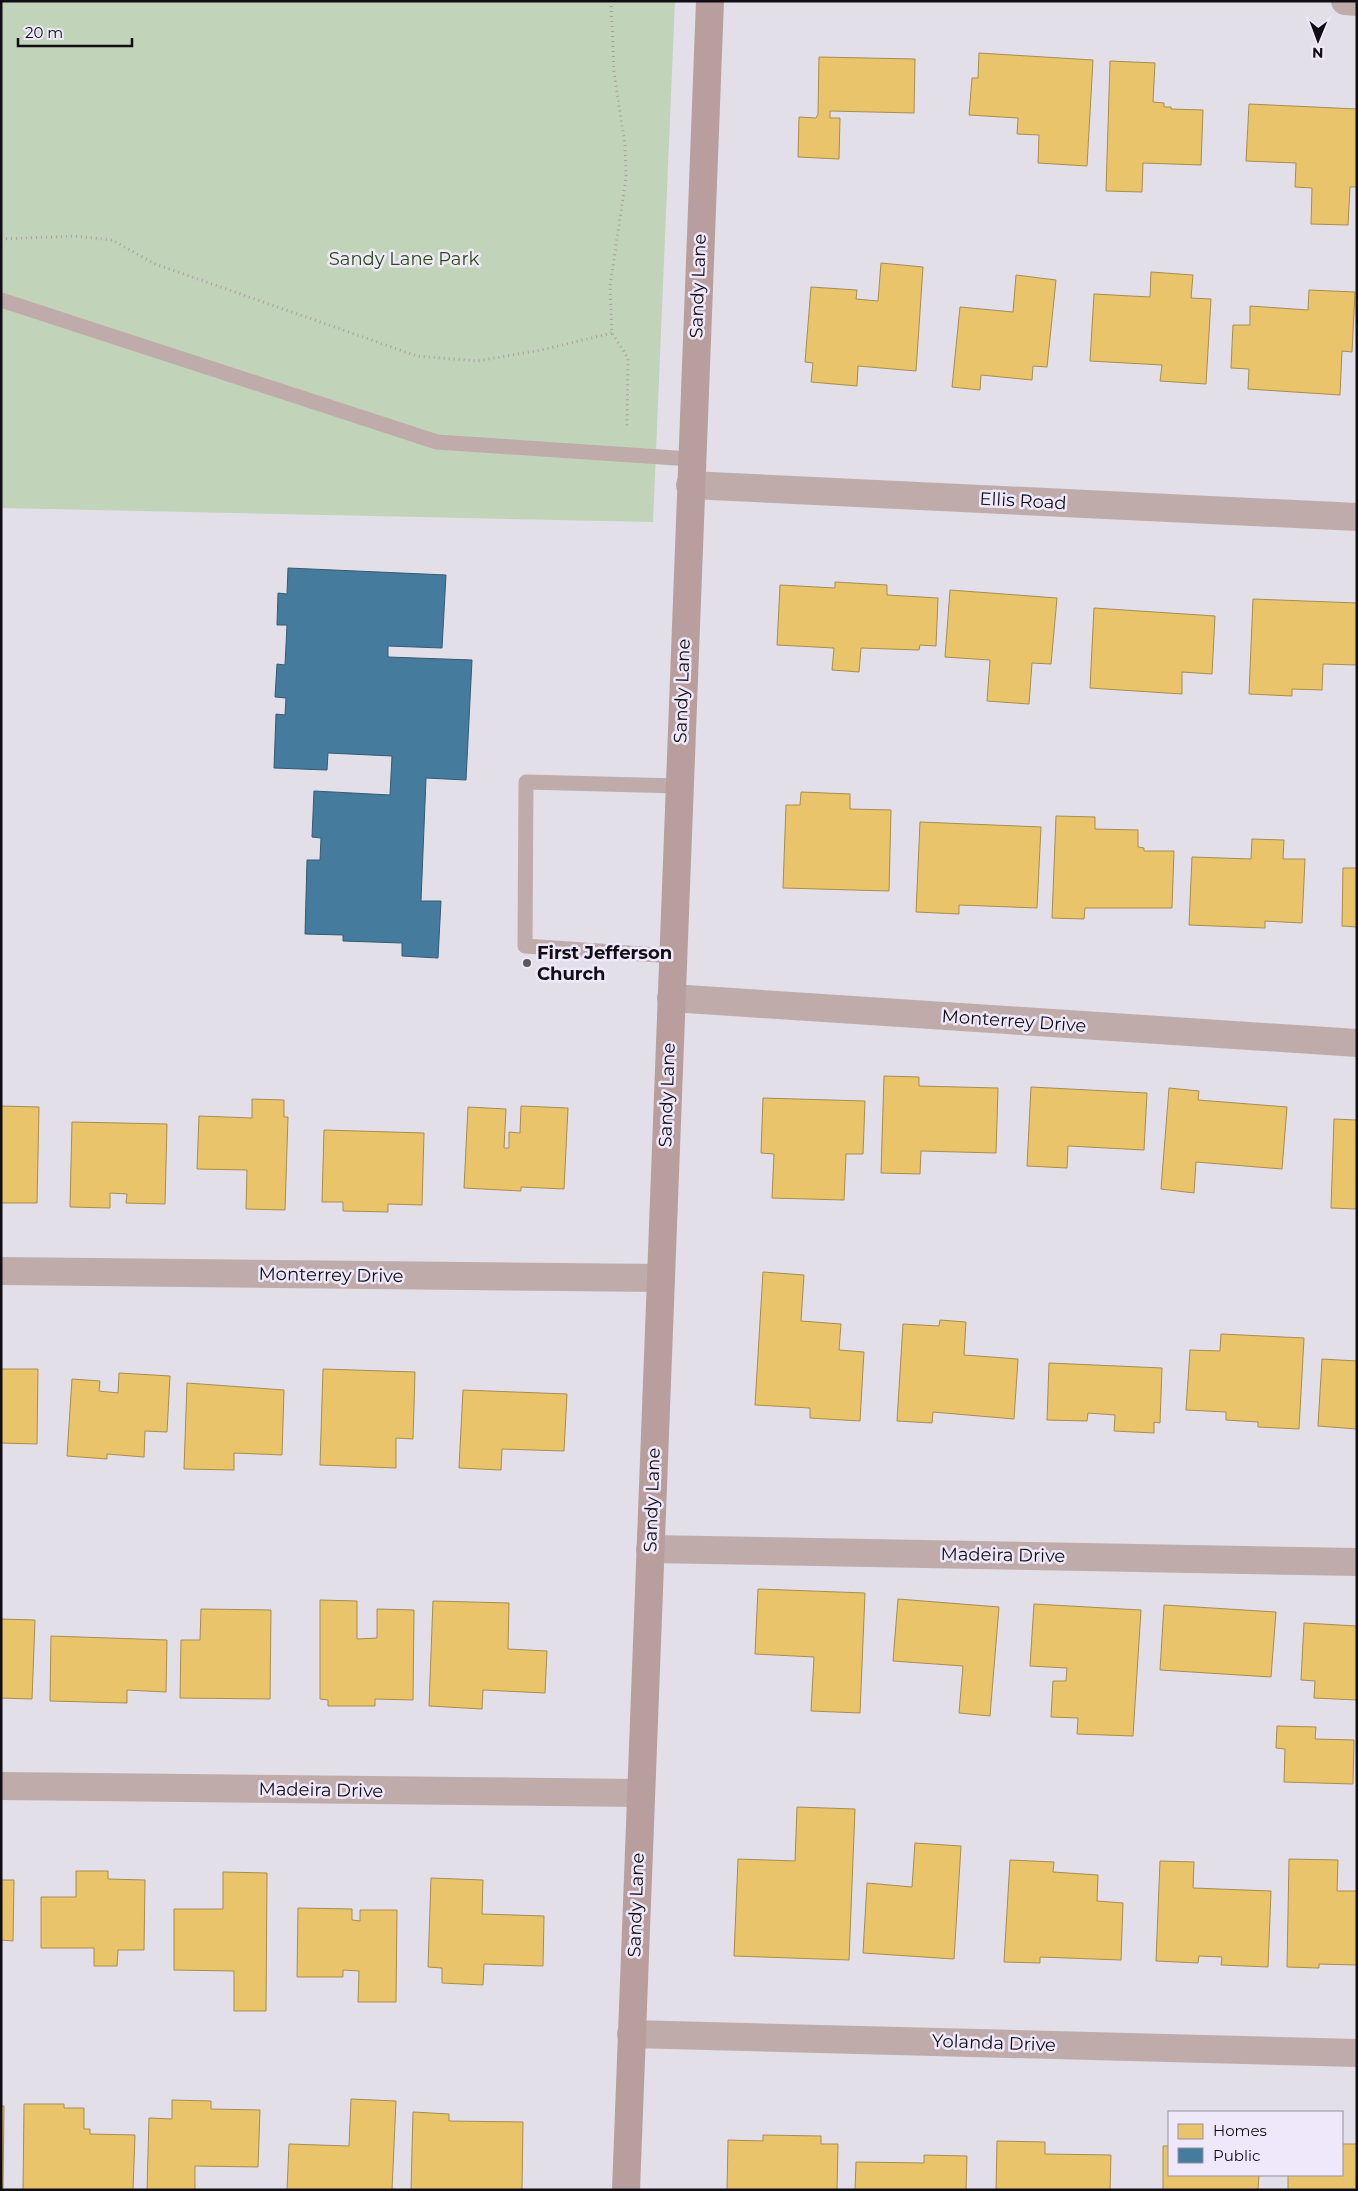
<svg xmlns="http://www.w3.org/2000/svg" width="1358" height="2191" viewBox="0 0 1358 2191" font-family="Montserrat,sans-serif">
<rect width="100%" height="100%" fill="#e2dfe9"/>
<!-- green -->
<path fill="#c1d4ba" d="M1 1H675L653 522 1 508Z"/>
<!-- homes -->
<path fill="#e9c46a" stroke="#a88d50" d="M979 53 1093 60 1087 166 1038 163 1039 135 1017 134 1018 118 969 115 972 78H978Z
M819 57 915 59 914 113 830 111V118H840L839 159 798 157 799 117 816 118 818 114Z
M1110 61 1155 63 1153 102 1164 103V107H1171V109L1203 110 1201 165 1143 163 1142 192 1106 191Z
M1249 104 1357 109V187H1350L1348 225 1311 224 1312 188 1295 187 1296 163 1246 161Z
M881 263 923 267 916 371 858 366 857 386 811 382 813 363 805 362 811 287 857 290 856 299 878 301Z
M1151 272 1193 275 1191 298 1211 299 1206 384 1160 381 1162 365 1090 361 1094 294 1150 297Z
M1016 275 1056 280 1047 367 1033 366 1032 380 981 375 980 390 952 387 960 307 1013 312Z
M1309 290 1355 292 1352 352 1342 351 1340 395 1248 389 1249 369 1231 368 1233 325H1250V306L1308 310Z
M835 582 887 585V595L938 598 936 646 920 645 919 650 861 648 859 672 832 670 834 648 777 645 780 585 835 588Z
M950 590 1057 598 1051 664 1032 663 1029 704 987 701 990 660 945 657Z
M1253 599 1357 603V665L1323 664 1322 690 1292 689V696L1249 694Z
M1094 608 1215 616 1212 674 1182 672V694L1090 688Z
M801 792 850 794V809L891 810 889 891 783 888 786 805H800Z
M1056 816 1095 817V829L1138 830V847L1144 848V851H1174L1172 908H1085L1084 919 1052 918Z
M920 822 1041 827 1037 908 959 905V914L916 912Z
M1252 839 1284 840 1283 859H1305L1302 923 1265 921V928L1189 925 1192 857 1251 859Z
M1343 868H1357V927L1342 926Z
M884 1076 919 1077V1086L998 1088 996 1153 921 1151 920 1174 881 1173Z
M1031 1087 1147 1093 1144 1150 1068 1146 1067 1168 1027 1166Z
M1169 1088 1199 1091 1198 1100 1287 1107 1282 1169 1196 1162 1194 1193 1161 1189Z
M763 1098 865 1101 863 1154H846L844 1200 772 1198 774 1154 761 1153Z
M252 1099 284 1100V1117H288L285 1210 246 1209 247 1170 197 1169 199 1116 252 1118Z
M1 1106 39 1107 37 1203H1Z
M521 1106 568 1108 564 1189 521 1187V1191L464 1188 468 1107 506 1109 504 1148H509V1132L520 1133Z
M1334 1119 1357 1120V1209L1331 1208Z
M72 1122 167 1124 165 1204 126 1203 127 1194 110 1193V1208L70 1207Z
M324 1130 424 1133 422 1205 388 1204V1212L343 1211V1202H322Z
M763 1272 804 1275 801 1321 841 1324 839 1350 864 1352 860 1421 810 1418V1408L755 1405Z
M940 1320 966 1322 964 1355 1018 1359 1014 1419 933 1412 932 1423 897 1421 903 1324 939 1326Z
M1221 1334 1304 1338 1299 1429 1258 1427V1422L1226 1420V1412L1186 1410 1190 1350 1220 1351Z
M1322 1359 1357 1361V1429L1318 1426Z
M1049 1363 1162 1368 1160 1423 1154 1422V1433L1114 1431 1115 1415 1088 1413 1087 1421 1047 1420Z
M1 1369H38L37 1444 1 1443Z
M323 1369 415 1372 413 1439 396 1438V1468L320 1465Z
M119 1373 170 1376 167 1432 145 1431 144 1457 107 1454V1459L67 1456 72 1379 100 1381 99 1391 118 1393Z
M187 1383 284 1390 282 1455 234 1453V1470L184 1469Z
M463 1390 567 1394 564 1451 502 1449 501 1470 459 1468Z
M758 1589 865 1593 860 1713 811 1711 814 1657 755 1654Z
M898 1599 999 1607 990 1716 959 1713 963 1666 893 1661Z
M320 1600 357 1601V1639L377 1638V1609L414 1610 413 1700 375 1699V1706H328V1700L320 1699Z
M433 1601 509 1603 508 1649 547 1651 545 1693 483 1690 482 1709 429 1706Z
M1034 1604 1141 1610 1133 1736 1077 1734 1078 1718 1051 1717 1053 1681H1066L1067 1668 1030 1666Z
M1164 1605 1276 1612 1271 1677 1160 1670Z
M201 1609 271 1610 270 1699 180 1698 181 1640H200Z
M1 1619 35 1620 32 1699 1 1698Z
M1304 1623 1357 1626V1700L1314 1698 1315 1681 1301 1680Z
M51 1636 167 1640 166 1692 127 1690V1703L50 1701Z
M1277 1726 1316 1727 1315 1739 1354 1740 1353 1784 1284 1782 1285 1749 1276 1748Z
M797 1807 855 1809 849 1960 734 1956 738 1859 795 1861Z
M915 1843 961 1846 954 1959 863 1953 867 1883 912 1887Z
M1289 1859 1338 1860 1337 1891H1357V1965L1319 1964V1968L1287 1967Z
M1010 1860 1054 1862 1053 1872 1098 1875 1097 1901 1123 1903 1121 1960 1040 1957V1963L1004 1962Z
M1160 1861 1194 1862 1193 1888 1271 1891 1268 1967 1221 1965 1222 1957 1199 1956 1198 1963 1156 1961Z
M76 1871H108V1879L145 1880 144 1950H118L117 1966H94V1948H41V1897H76Z
M223 1872 267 1873 266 2011H234V1971L174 1970V1909H223Z
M431 1878 483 1880 482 1914 544 1916 543 1966 484 1964 483 1985 442 1983V1968L428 1967Z
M1 1880H14L13 1941 1 1940Z
M298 1908 352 1909V1920L360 1921V1910H397L396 2002H358L359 1971 343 1970V1977H297Z
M351 2099 396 2101 392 2190H287L289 2144 349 2146Z
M172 2100 211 2101V2109L260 2110 258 2167 195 2166V2190H147L149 2118 172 2119Z
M24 2104H64V2108H84V2129H90V2134L135 2135 133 2190H23Z
M1 2106H4L3 2190H1Z
M413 2112 449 2114V2121L523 2122 522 2190H411Z
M763 2135 821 2136V2144H838L837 2190H727L728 2140 763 2141Z
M997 2141 1045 2142V2154L1111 2155 1110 2190H996Z
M1342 2144H1357V2190H1288V2175H1342Z
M1163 2146H1169V2175H1259L1258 2190H1163Z
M924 2155 967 2156 966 2190H855L856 2162 924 2163Z"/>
<!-- public -->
<path fill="#457b9d" stroke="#355a74" d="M288 568 446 575 442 648 388 646V657L472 660 466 780 426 778 421 901H441L438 958 402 956V943L343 941V935L305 934 307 860H320L321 838 312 837 314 791 390 795 392 756 328 753 327 770 274 768 276 714 285 715 286 698 275 697 277 664 285 665 287 625H277L278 593 287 594Z"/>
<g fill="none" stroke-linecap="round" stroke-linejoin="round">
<!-- path -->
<path stroke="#ac9fa1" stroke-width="3" stroke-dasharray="1 4" stroke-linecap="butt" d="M611 1 614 72 625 146 626 178 610 286 612 333 628 358 627 427
M1 239 74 236 112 240 155 264 417 356 477 361 541 350 612 333"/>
<!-- lane -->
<path stroke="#bfabaa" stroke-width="15" d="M1 300 437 442 691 459
M672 956 525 946 526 782 679 786"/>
<!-- street -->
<path stroke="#bfabaa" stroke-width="28" d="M1345 1 1357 2
M690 485 1357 517
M671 998 1357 1043
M1 1271 660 1278
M650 1549 1357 1562
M1 1786 641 1793
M631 2034 1357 2053"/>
<!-- secondary -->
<path stroke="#b89f9e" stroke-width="28" d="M626 2190 710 1"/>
</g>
<!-- markers -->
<circle fill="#5a575f" stroke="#eee8fa" stroke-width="2" cx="527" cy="963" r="5"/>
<g text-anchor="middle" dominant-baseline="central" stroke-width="5" stroke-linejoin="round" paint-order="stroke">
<!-- park labels -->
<g font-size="18" fill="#2b4d14" stroke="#eee8fa">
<text x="404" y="259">Sandy Lane Park</text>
</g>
<!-- street labels -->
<g font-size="18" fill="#100e14" stroke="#eee8fa">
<text transform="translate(698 286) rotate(-88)">Sandy Lane</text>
<text transform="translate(1023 501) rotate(3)">Ellis Road</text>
<text transform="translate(682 691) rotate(-88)">Sandy Lane</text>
<text transform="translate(1014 1021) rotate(4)">Monterrey Drive</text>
<text transform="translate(667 1095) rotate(-88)">Sandy Lane</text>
<text transform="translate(331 1275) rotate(1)">Monterrey Drive</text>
<text transform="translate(652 1500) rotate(-88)">Sandy Lane</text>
<text transform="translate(1003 1555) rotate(1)">Madeira Drive</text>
<text transform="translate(321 1790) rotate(1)">Madeira Drive</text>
<text transform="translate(636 1905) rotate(-88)">Sandy Lane</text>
<text transform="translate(994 2043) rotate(2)">Yolanda Drive</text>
</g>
<!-- poi labels -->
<g font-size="18" font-weight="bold" fill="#100e14" stroke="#eee8fa" text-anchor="start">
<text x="537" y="953">First Jefferson<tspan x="537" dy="21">Church</tspan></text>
</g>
</g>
<!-- border -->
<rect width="1358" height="2191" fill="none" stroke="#100e14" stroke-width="5"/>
<!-- legend -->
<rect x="1168" y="2111" width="175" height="65" fill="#eee8fa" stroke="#95919e"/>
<rect x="1178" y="2124" width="25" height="15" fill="#e9c46a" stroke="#95919e"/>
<text x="1213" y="2136" font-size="15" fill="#100e14">Homes</text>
<rect x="1178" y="2148" width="25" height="15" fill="#457b9d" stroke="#95919e"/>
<text x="1213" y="2161" font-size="15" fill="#100e14">Public</text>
<!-- north arrow -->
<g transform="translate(1318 40) rotate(181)" stroke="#eee8fa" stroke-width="4" paint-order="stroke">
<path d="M0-4L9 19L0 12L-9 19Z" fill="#100e14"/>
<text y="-8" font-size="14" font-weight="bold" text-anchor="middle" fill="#100e14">N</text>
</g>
<!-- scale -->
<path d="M18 38v8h114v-8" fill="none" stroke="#100e14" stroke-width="2.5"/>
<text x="25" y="38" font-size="15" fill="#100e14" stroke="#eee8fa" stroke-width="4" paint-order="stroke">20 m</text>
</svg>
